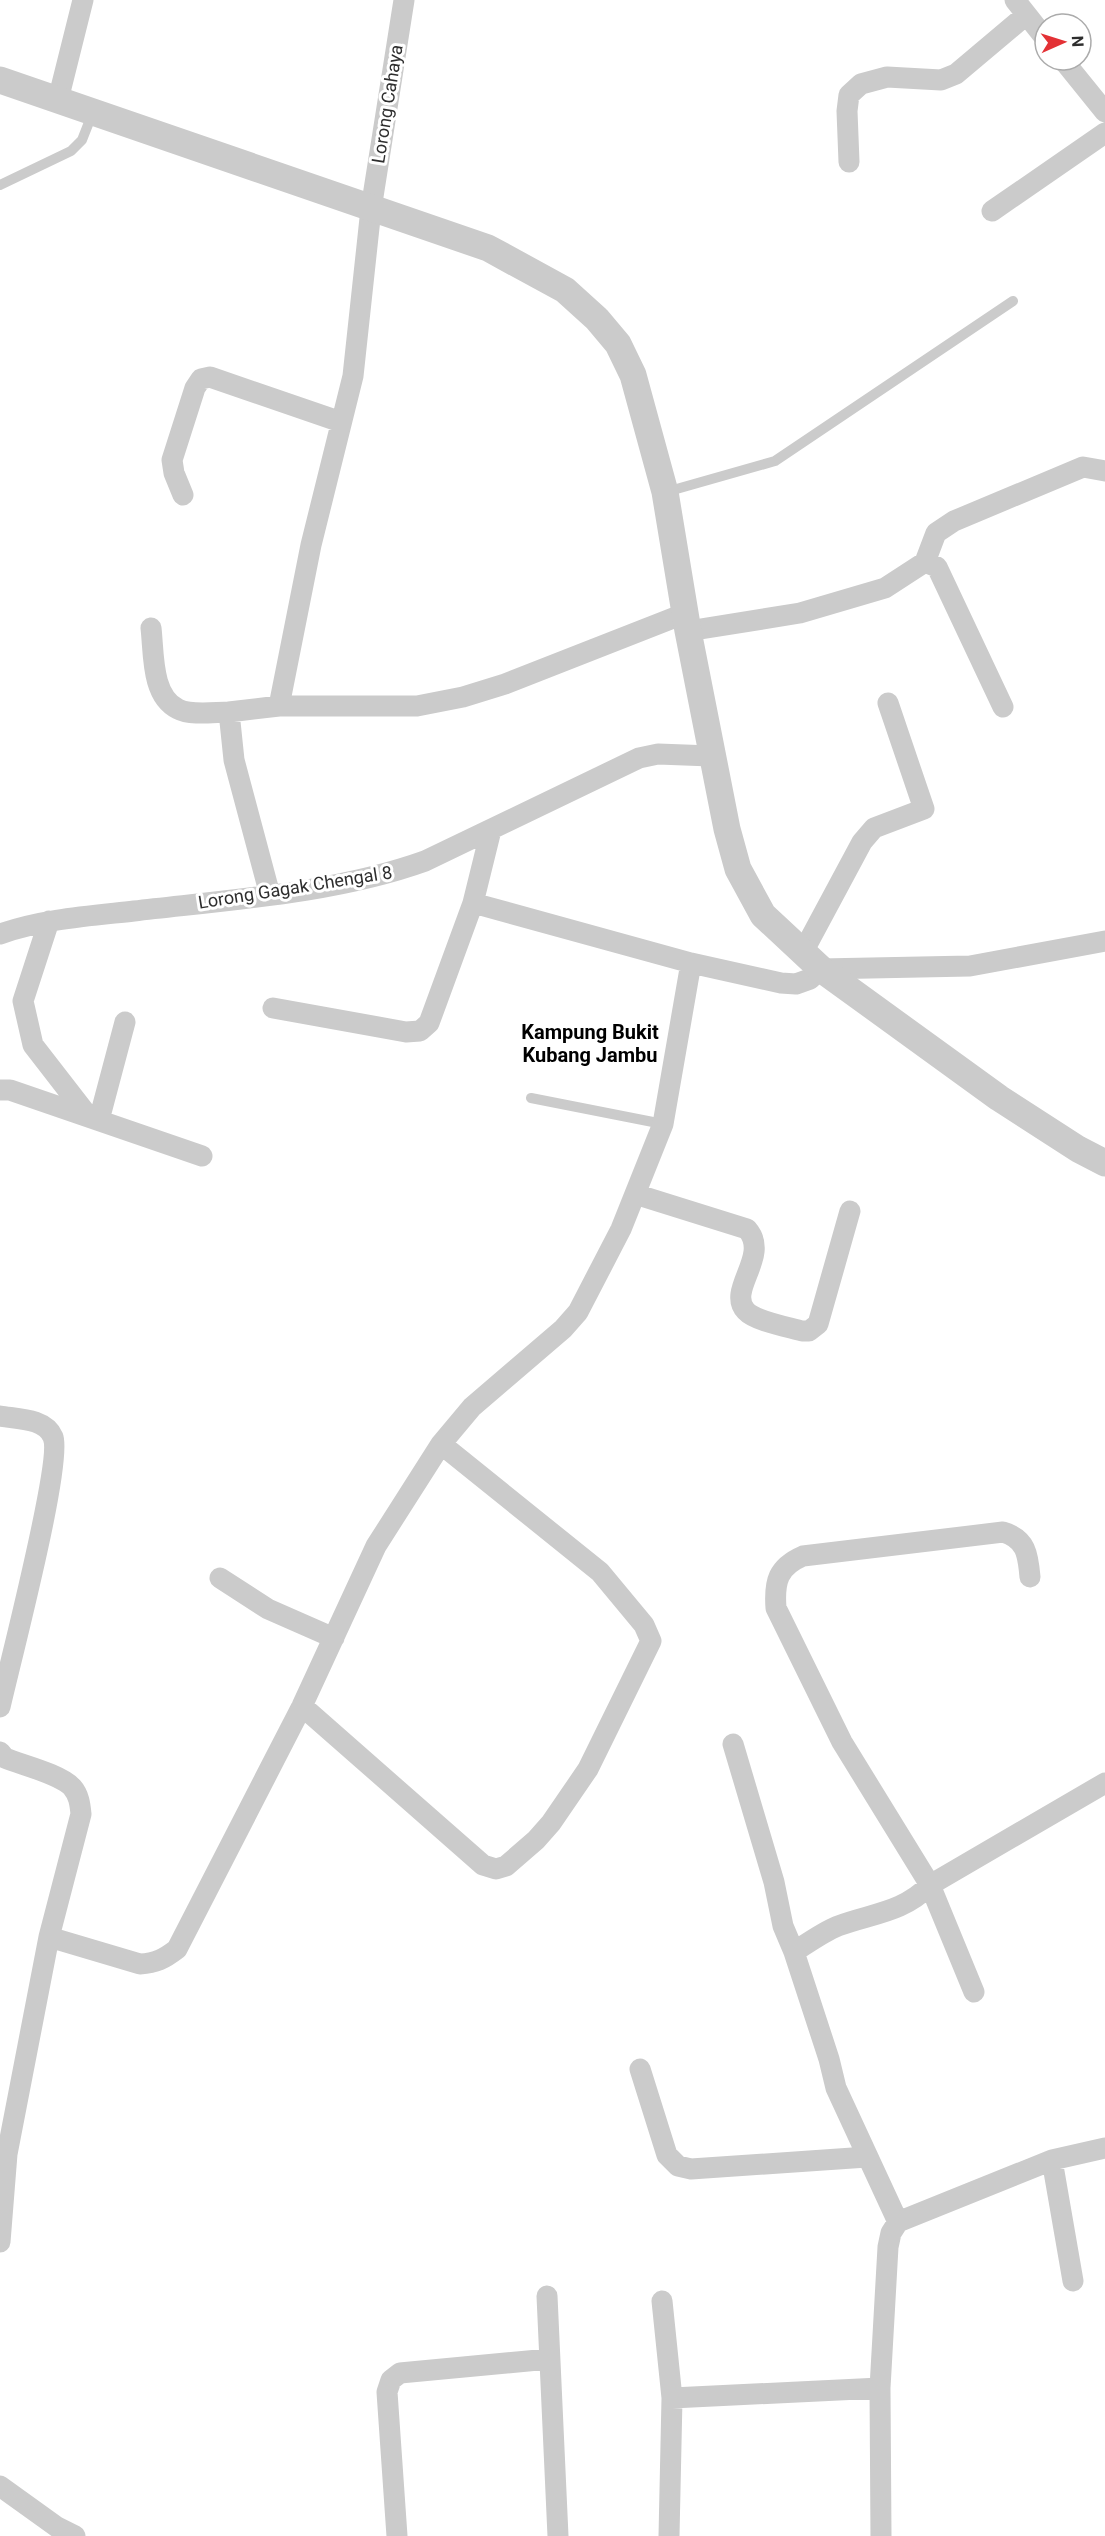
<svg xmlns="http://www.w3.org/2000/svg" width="1105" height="2536" viewBox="0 0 1105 2536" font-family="Roboto,sans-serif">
<rect width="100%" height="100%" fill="#fff"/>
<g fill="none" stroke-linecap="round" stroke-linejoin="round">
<!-- service -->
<path stroke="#cbcbcb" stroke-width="10" d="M0 185 71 151 82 140 93 112
M666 492 775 461 1013 301
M531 1098 663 1124"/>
<!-- minor -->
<path stroke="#cbcbcb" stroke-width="21" d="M1015 0 1045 38
M1063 60 1105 112
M58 100 83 0
M849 162 847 111 849 95 861 84 887 77 941 80 956 74 1026 15
M992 211 1105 133
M183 495 174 473 172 460 195 388 201 379 210 377 341 422
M925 562 936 533 954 521 1083 467 1105 471
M151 628C154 653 151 696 178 709 191 716 215 712 229 712
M688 631 800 613 885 588 925 562 937 567 1003 707
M279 706 311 545 353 376 371 209 404 0
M270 895 234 760 229 712 279 706H417L463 697 505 684 686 613
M473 903 691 963 781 983 796 984 810 979 821 969 970 966 1105 941
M49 921 23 1001 33 1045 88 1116
M0 934C43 919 89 916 134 911 228 900 336 893 425 861L639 758 658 754 711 756
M803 952 862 842 874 828 924 809 888 703
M273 1008 406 1032 420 1031 429 1023 473 903 491 830
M0 1090H10L202 1156
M99 1120 125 1022
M635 1194 747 1229C771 1256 726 1290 746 1311 755 1321 788 1327 802 1331H809L818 1324 850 1211
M0 1416C17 1419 45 1418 53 1437 63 1461 9 1667 0 1707
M220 1578 268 1609 334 1638
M302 1706 483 1865 496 1869 506 1866 536 1840 551 1823 588 1769 651 1641 644 1625 600 1572 441 1444
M733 1744 774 1882 783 1926 794 1952 829 2059 836 2088 898 2222 891 2233 888 2247 880 2388 881 2536
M0 1752 5 1758C22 1765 60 1774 72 1787 79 1795 80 1804 81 1814L49 1937
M794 1952C808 1943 823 1932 838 1926 873 1913 902 1913 930 1885L1105 1783
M974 1992 930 1885 842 1742 776 1608C774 1581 778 1567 803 1556L1003 1532C1026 1539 1028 1554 1030 1577
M640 2069 667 2155 678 2166 691 2169 867 2157
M1052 2160 1073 2281
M898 2222 1052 2160 1105 2148
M0 2242 7 2154 49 1937 140 1964C156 1963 164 1959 177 1949L302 1706 376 1546 441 1444 472 1407 563 1329 578 1312 621 1229 663 1124 691 963
M547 2296 558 2536
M662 2301 672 2398 669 2536
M672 2398 880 2388
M0 2486 57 2527 75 2536
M397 2536 387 2392 391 2380 400 2373 549 2359"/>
<!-- tertiary -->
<path stroke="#cbcbcb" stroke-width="27" d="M0 80 488 248 565 290 597 319 618 344 633 375 665 492 688 631 727 829 738 869 763 915 821 969 999 1098 1078 1149 1105 1163"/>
</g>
<g text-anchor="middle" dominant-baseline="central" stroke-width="6" stroke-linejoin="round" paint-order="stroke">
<!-- street labels -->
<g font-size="18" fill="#2e2e2e" stroke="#fff">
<text transform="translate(387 104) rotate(-81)">Lorong Cahaya</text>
<text transform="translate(295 887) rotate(-9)">Lorong Gagak Chengal 8</text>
</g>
<!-- neighbourhood labels -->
<g font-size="20" font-weight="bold" fill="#000" stroke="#fff">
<text x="590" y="1032">Kampung Bukit<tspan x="590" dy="23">Kubang Jambu</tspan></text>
</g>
</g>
<!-- north arrow -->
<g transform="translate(1063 42) rotate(87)"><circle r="28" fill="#ffffff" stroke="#ababab" stroke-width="1.5"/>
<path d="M0-4.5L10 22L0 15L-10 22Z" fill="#e33135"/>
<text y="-9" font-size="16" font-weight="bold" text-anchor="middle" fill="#2e2e2e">N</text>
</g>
</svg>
